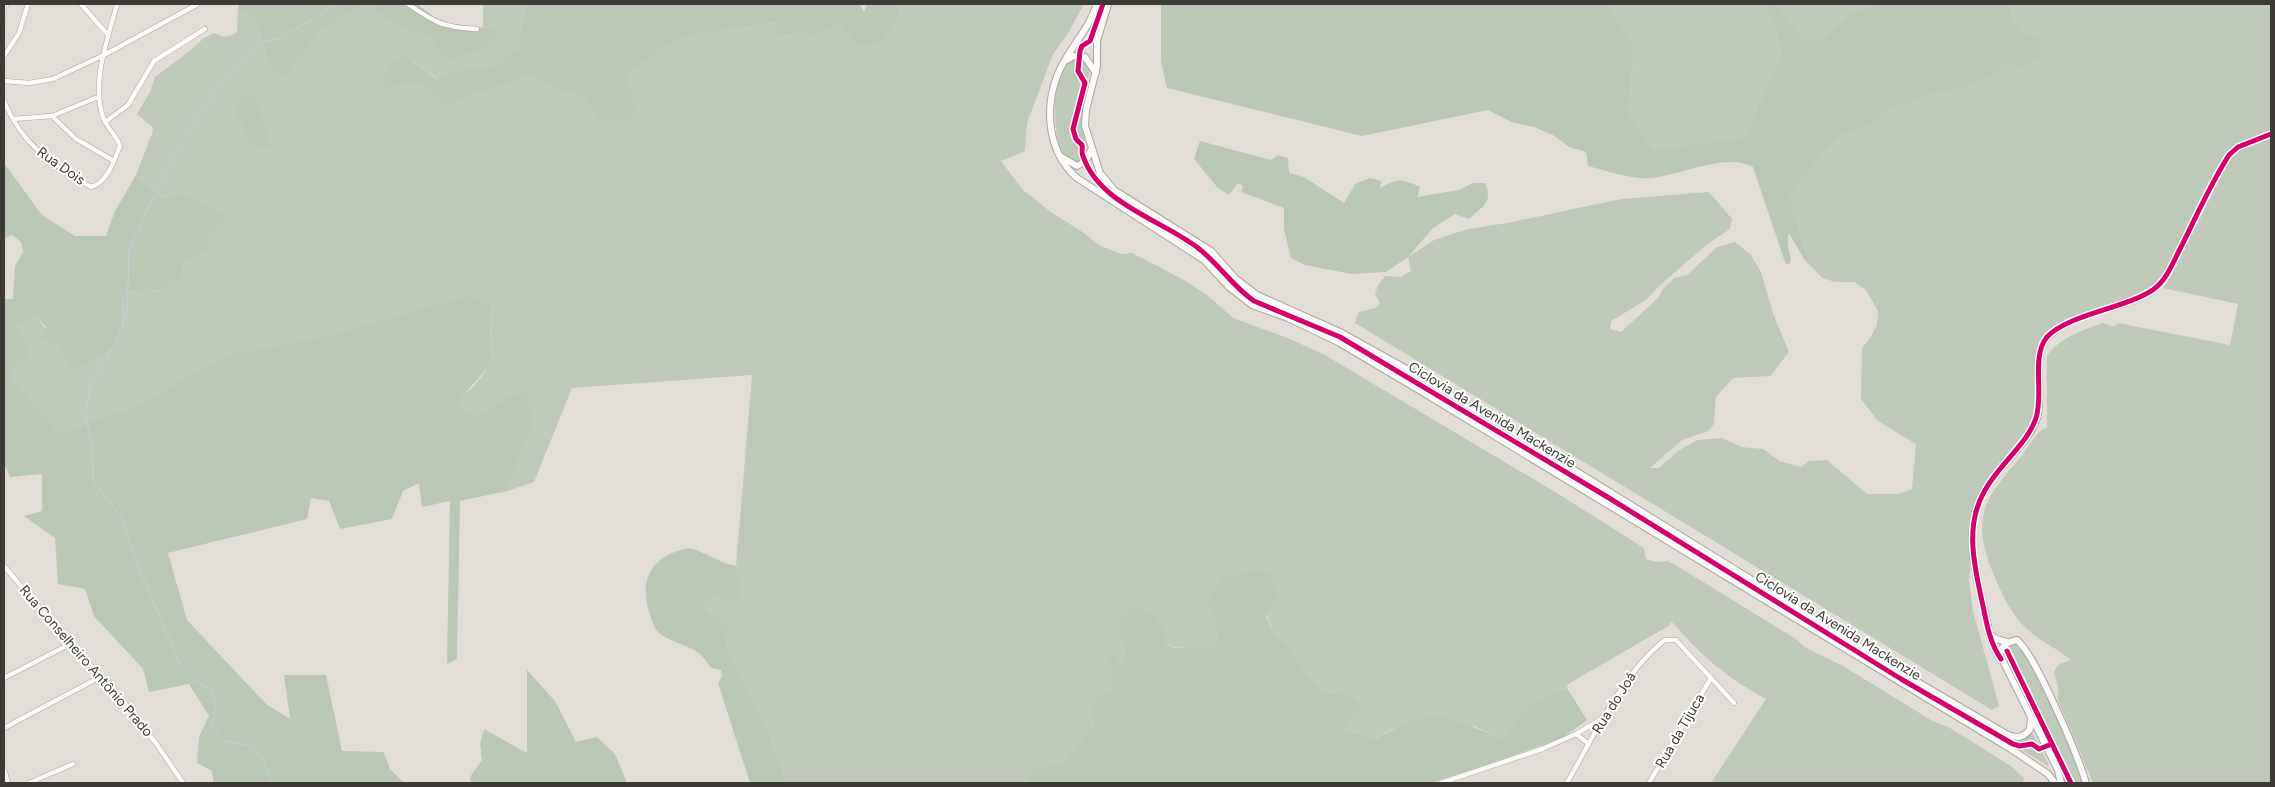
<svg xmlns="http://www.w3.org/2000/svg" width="2275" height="787" viewBox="0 0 2275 787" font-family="Figtree,sans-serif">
<rect width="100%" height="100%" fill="#e2ded7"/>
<!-- green -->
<path fill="#bec9b9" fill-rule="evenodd" d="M365 4 396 26 431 38 493 28 483 27V4H526L517 48 495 65 453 70 438 79 404 55 381 91 403 83 425 87 446 109 468 96 501 87 524 76 537 77 551 88 583 97 598 119 633 98 625 76 656 53 689 36 776 23 779 39 800 31 814 35 839 25 857 45 895 22 903 4H1084L1067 35 1053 54 1027 123 1025 151 1001 161 1023 190 1051 212 1084 233 1099 245 1121 254 1132 253 1146 260 1182 279 1207 295 1233 318 1288 338 1325 355 1560 495 1644 548 1646 559 1656 562 1668 561 1682 569 1796 639 1806 648 1843 666 1931 720 1950 728 2011 766 2024 778 2023 783H1711L1766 699C1724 676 1703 657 1671 621L1670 625 1568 684 1567 688 1530 705 1502 739 1474 726 1392 729 1374 739 1361 733 1344 732 1348 721 1362 708 1339 692 1329 693 1323 690 1305 671 1290 646 1273 632 1250 569 1238 575 1214 627 1218 639 1209 652C1194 643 1176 655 1164 639L1117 624 1126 657 1121 666 1111 668V692L1095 724 1061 763 1033 768 1027 783H787L761 714 725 642 721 618 706 611 700 597 715 593 739 573 736 566 752 375 572 388 534 482 507 491 532 426 504 399 488 410 476 415 466 410 460 398 474 386 491 364 490 306 388 319 340 332 228 354 131 408 98 418 61 434 11 378 9 368 26 359 16 327 35 316 58 344 68 364 122 338 123 292 163 290 173 281 182 279V266L190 258 207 252V239L229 218 199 199 179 193 162 198 136 175 153 131 152 127 137 114 150 92 155 77 187 53 204 38 214 33C224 38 229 38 237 32L238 9 252 16 264 43 267 66 285 77 322 30ZM243 125 260 144 259 146 244 137Z
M1609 4H1763L1774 24 1782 52 1744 137 1653 149 1629 112 1634 47Z
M1777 4H1873L1850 12 1822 39 1805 41Z
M2028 4H2271V134L2233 151 2174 260 2155 289 2070 323 2047 338 2039 365 2034 423 1997 471 1976 514 1969 580 1973 611 1999 706 1992 710 1355 323 1359 312 1375 308 1380 303 1375 294 1378 285 1385 276 1401 277 1411 271 1408 257 1434 240 1468 229 1507 223 1621 199 1709 192 1732 219 1730 229 1709 243 1660 285 1646 300 1611 321 1610 329 1621 332 1658 298 1663 289 1674 278 1687 275 1717 247 1735 242 1750 254 1761 272 1774 316 1789 352 1770 376 1733 378 1716 397 1714 424 1708 431 1682 440 1650 468H1659L1679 450 1698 440 1722 438 1741 447 1763 449 1780 461 1801 467 1809 461 1827 460 1867 494H1899L1912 489 1916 444 1878 421 1861 399 1862 348 1871 337 1877 325 1878 311 1866 290 1854 282H1835L1822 278 1810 265 1790 198 1820 156 1845 133 1873 125 1889 111 1924 97 1964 88 2003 64 2022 68 2039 37 2022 31 2012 18 2013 5Z
M1083 57 1091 67 1082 98 1083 130 1087 154 1083 161 1076 163C1072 160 1066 158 1063 154 1052 137 1051 74 1068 61 1072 58 1078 58 1083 57Z
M2271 138V783H2093L2058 700V687L2054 672 2058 665 2071 660C2056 647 2036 640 2022 624 2010 611 2002 594 1995 578 1974 527 1977 506 2015 464 2026 453 2032 434 2047 427V356C2059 338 2083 330 2103 323L2114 327 2118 323 2230 345 2238 304 2163 288 2173 273 2223 172 2234 154 2250 145Z
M2014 644 2022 647 2059 721 2084 783H2063L2006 659 2007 649Z
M2032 732 2049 765 2048 766 2010 743 2014 739H2023Z"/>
<!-- forest -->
<path fill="#bbc7b5" d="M239 4H365L322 30 285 77 267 66 264 43 252 16 238 9Z
M365 4H417L434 17 455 26 493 28 497 35 478 51 446 60 431 38 396 26Z
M526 4H860L864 12 867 4H903C897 17 889 40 873 46 869 47 862 45 857 45L839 25 814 36 800 31 778 39 775 23 689 36 656 53 626 76 633 98 634 116 625 122 598 119 583 97 551 88 537 77 524 76 501 87 468 96 446 109 425 87 403 83 380 92 389 65 404 55 437 79 453 70 495 65 517 48Z
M1161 4H1609L1634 47 1629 112 1653 149 1744 137 1782 52 1774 24 1762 4H1777L1805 41 1822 39 1850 12 1873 4H2028L2013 5 2012 18 2022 31 2039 37 2042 55 2022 68 2003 64 1996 74 1964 88 1924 97 1889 111 1873 125 1845 133 1820 156 1790 198 1810 265 1804 259 1789 233C1785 247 1792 252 1790 263L1786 265 1753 167C1728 152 1680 175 1652 178 1634 180 1606 171 1588 166L1586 152 1569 147 1553 135 1534 127 1511 122 1488 110 1362 136 1167 88 1161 62Z
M248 93 256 97 271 148 260 145 259 147 244 137 243 125 235 114 238 102Z
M1200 141 1271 160 1278 155 1288 158 1289 173 1304 177 1344 203 1355 184 1370 178 1382 181 1380 188C1397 178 1403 179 1420 187L1417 197 1459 190 1473 183H1485C1494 203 1482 206 1469 219L1455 214 1433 228 1408 257 1386 272 1351 274 1305 265 1291 258 1284 229V208L1241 192 1243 186 1238 183 1229 195 1218 188 1194 159Z
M4 163 42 215 75 236H106L115 211 136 175 162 198 179 193 199 199 229 218 207 239V252L190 258 182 266V279L173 281 163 290 123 292 122 338 104 354 75 371 68 364 58 345 42 339 46 327 35 316 16 327 29 347 26 359 10 368 11 378 61 434 98 418 131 408 228 354 340 332 468 296 490 305 491 364 460 399 466 410 476 415 488 410 504 399 527 391 532 426 507 491 460 501 457 659 447 664 450 501 422 507 419 483 403 491 392 519 340 529 329 501 311 498 307 519 168 553 187 620 266 704 290 719 284 675H326L342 751 384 752 390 769 404 783H214L212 771 197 763 199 737 209 716 189 684 149 692 143 669 94 616 85 589 58 584 55 538 24 516 42 511V474L10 477 4 463V299H13L15 266 23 252 21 242 12 235 4 239Z
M690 548C707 553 719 563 736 566L739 573V597L726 602 719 599 715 593 711 599 701 597 705 603 706 611 721 618 728 628 725 642 761 714 787 783H750L718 683 722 677 721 670 711 668C707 663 702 654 696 651 684 644 670 642 658 632 653 627 651 617 649 611 638 576 655 554 690 548Z
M1250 569 1269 573 1278 594 1266 616 1273 632 1290 646 1305 671 1323 690 1329 693 1339 692 1356 699 1362 708 1348 721 1345 732 1361 733 1375 739C1392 729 1412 720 1432 717 1448 715 1486 732 1502 739L1529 705 1567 688 1587 720 1561 739 1432 783H1027L1033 768 1061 763 1095 724 1091 711 1100 694 1111 692V668L1108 654H1113L1121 665 1126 657 1117 624 1125 614 1136 606 1153 616 1164 628C1163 660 1191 642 1209 651L1218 639 1214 627 1218 618 1208 608 1211 594 1224 574 1238 575Z
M527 670 555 701 576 742 597 737 615 754 627 783H471L470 777 482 760 480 744 484 729 527 753Z"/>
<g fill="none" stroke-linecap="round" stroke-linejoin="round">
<!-- stream -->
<path stroke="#bcd1de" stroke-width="1" d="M4 21 10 4
M271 783 263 760 254 747 222 740 212 725 216 706 210 688 194 681 181 667 139 568 121 517 93 481 92 444 85 414 90 387 116 342 127 314 129 250 161 180 197 117 230 71 260 43 280 38 315 18 333 4"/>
<defs>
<path id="street" d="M81 4 108 35
M408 4C434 22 444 28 477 29
M4 56 19 33 28 4
M4 81 29 83 53 79 104 55 198 4
M4 101C22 145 51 164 91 187 107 183 114 161 120 146 116 135 107 128 103 117 91 81 108 39 117 4
M52 116 76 139 114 161
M13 119 52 116 98 97
M105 122 128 105 154 61 205 29
M4 566 70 644 112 687 158 746 183 783
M4 678 70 644
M4 728 100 677
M1576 734 1589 744
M4 769 8 783
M29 783 73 764
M1441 783 1542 749 1576 734 1603 718
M1567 783C1593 737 1623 672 1665 640H1676L1734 703
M1649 783 1711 678"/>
<path id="secondary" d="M1097 4C1090 26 1076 41 1065 60 1043 97 1044 149 1077 178L1204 260 1229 287 1252 305 1288 318 1338 342 1419 390 2014 751 2048 774 2055 783
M1108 4 1097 41V66L1086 110 1085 126 1100 173 1114 190 1211 251 1235 278 1257 295 1342 333 1412 372 1511 431 1904 674 2008 735C2018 739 2024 737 2030 729L2031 717 2000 655C2001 645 2008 642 2017 640 2036 656 2078 756 2086 783
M1067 60 1074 56 1085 57 1096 73
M1060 156 1077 166 1086 161 1091 150
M1989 633 1996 639 2007 642
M2000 658C1990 643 1988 626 1984 609 1975 571 1963 527 1984 491 1998 467 2029 443 2037 418 2044 394 2032 359 2045 340 2065 313 2128 309 2154 289 2167 279 2175 259 2182 245 2197 215 2211 183 2229 155L2238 147 2271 134
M2033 720 2058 770 2061 783"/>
</defs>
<!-- street casing -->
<use href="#street" stroke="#a9a6a1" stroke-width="5.5"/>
<!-- secondary casing -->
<use href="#secondary" stroke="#a9a6a1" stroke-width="8"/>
<!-- street -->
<use href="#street" stroke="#fbfaf9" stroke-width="4.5"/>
<!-- secondary -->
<use href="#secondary" stroke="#fbfaf9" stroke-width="6"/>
<defs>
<path id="cycleway" d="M1103 4 1090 41 1082 46 1080 51 1078 71 1085 83 1073 129 1076 139 1082 145C1083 149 1081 153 1083 156 1099 204 1162 220 1198 248 1219 264 1232 286 1254 301L1340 337 1609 498 1901 679 2013 744 2020 746 2032 744 2039 749 2052 744
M2007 651 2071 783
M2001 659C1990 643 1987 625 1983 606 1975 569 1964 527 1984 492 1997 466 2027 445 2036 418 2044 394 2031 356 2047 337 2068 314 2128 308 2154 289 2167 280 2174 260 2182 245 2197 215 2211 183 2229 155L2238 147 2271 134"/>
</defs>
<!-- cycleway casing -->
<use href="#cycleway" stroke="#fff" stroke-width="8"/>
<!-- cycleway -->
<use href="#cycleway" stroke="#d6006c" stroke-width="5"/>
</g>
<g text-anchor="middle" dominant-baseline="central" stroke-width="4" stroke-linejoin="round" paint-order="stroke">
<!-- street labels -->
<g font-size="14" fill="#3d3a35" stroke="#fff">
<text transform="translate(61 166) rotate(35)">Rua Dois</text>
<text transform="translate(1492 415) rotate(31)">Ciclovia da Avenida Mackenzie</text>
<text transform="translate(1838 626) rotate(32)">Ciclovia da Avenida Mackenzie</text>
<text transform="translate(86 661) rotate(49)">Rua Conselheiro Antônio Prado</text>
<text transform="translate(1614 703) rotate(-58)">Rua do Joá</text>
<text transform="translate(1680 731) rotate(-60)">Rua da Tijuca</text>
</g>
</g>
<!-- border -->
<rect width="2275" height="787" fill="none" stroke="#3d3a35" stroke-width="10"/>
</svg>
